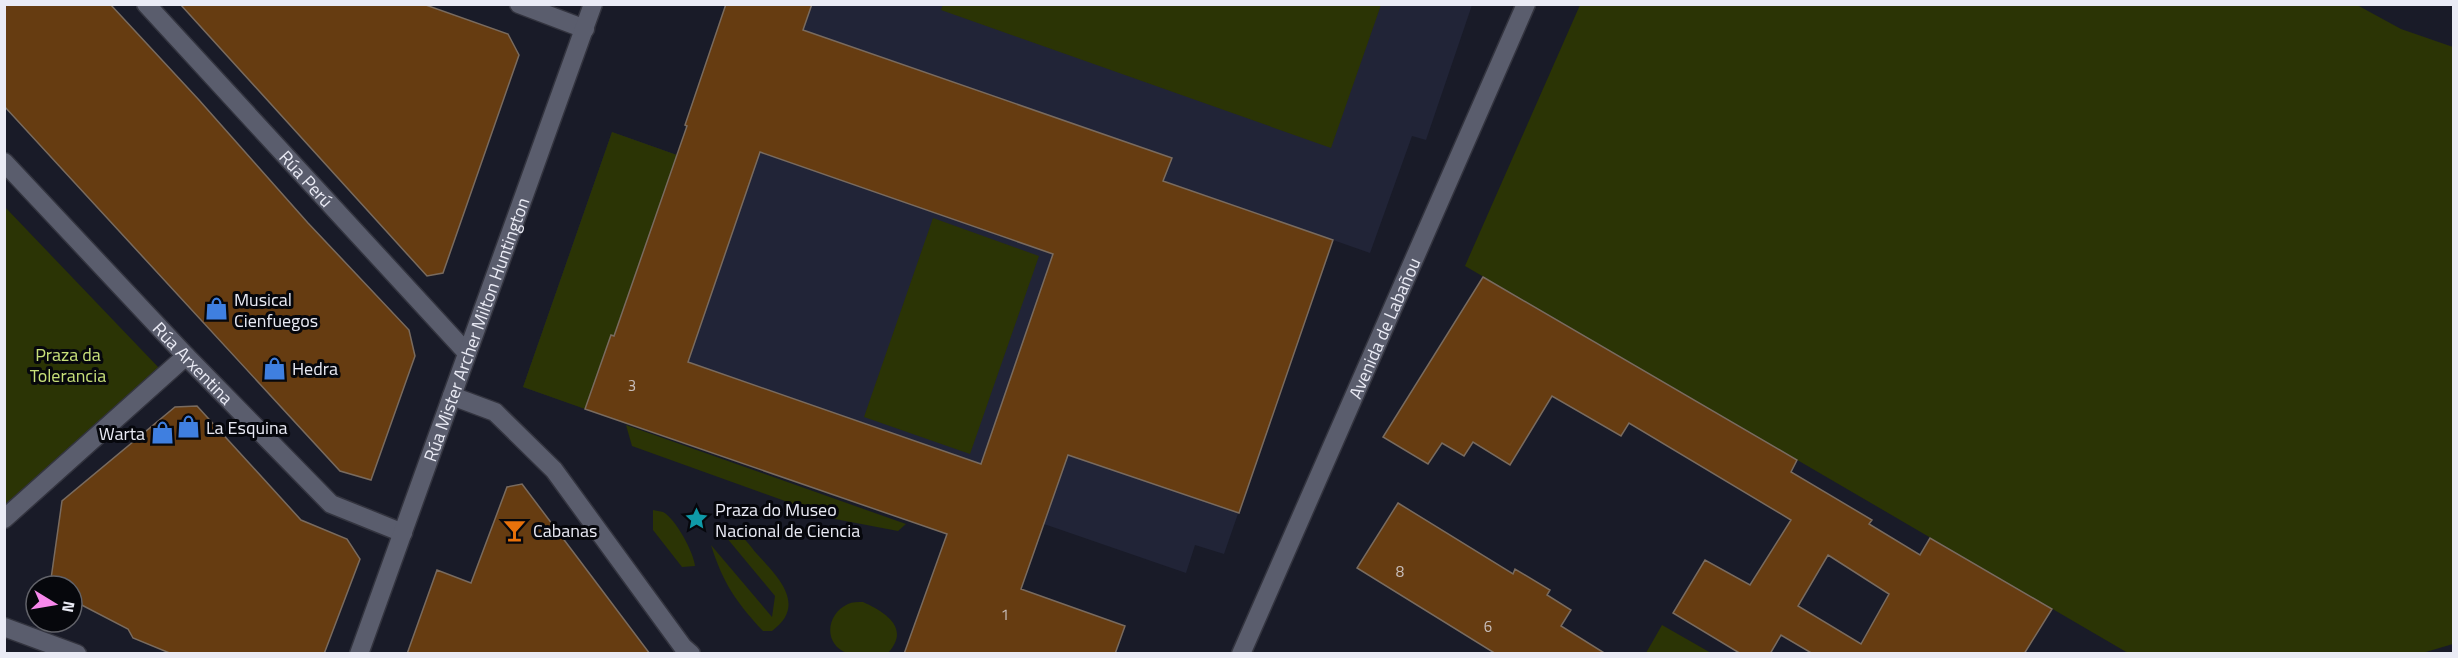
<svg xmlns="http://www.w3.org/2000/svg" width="2458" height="658" viewBox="0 0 2458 658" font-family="'Titillium Web',sans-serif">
<rect width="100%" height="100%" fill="#191b28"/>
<!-- built -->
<path fill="#212437" d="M726 5H1472L1426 140 1412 136 1370 253 1333 240 1224 554 1195 545 1186 573 1044 524 1030 565 954 539 955 537 523 387 612 132 677 155 687 127 685 125Z"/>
<!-- green -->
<path fill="#2b3405" d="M943 4H1381V5L1331 148 941 10Z
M1580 5H2357L2401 29 2453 47V644L2419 654 2128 653 1465 266Z
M612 132 677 155 614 336H611L585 409 523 387Z
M4 206 159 368 5 507H4Z
M933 218 1039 256 970 454 864 417Z
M626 425 906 524 898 531 835 519 632 446Z
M653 510C656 511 660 511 663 512 676 519 694 553 695 566L682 567 653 530Z
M716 525C722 526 729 528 734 530 743 535 750 546 757 554 777 576 808 605 772 631H763C736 602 723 583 711 545L772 617 775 596Z
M863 602C885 612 911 628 888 653H847C823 644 826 614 848 604 852 602 858 602 863 602Z
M1662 625 1711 653H1646Z"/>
<!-- building -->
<path fill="#663c11" stroke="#796b5f" stroke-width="1.5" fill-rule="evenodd" d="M4 4H110L199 100 308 223 409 330 415 356 371 480 340 471 4 106Z
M180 4H423L508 34 519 55 443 273 427 276Z
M726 4H812L803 30 1172 158 1163 181 1333 240 1239 513 1068 455 1021 589 1125 626 1115 654H904L947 534 585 409 611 335 614 336 687 126 685 125ZM760 152 1053 254 981 464 688 362Z
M1483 277 1797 460 1791 472 1872 520 1869 524 1920 555 1930 538 2052 609 2024 654H1813L1781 635 1770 654H1741L1673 613 1705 560 1750 585 1791 520 1629 423 1621 436 1552 396 1510 465 1473 442 1464 456 1442 443 1428 464 1383 437ZM1828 555 1889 594 1861 644 1798 606Z
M197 406 301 520 347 539 360 559 324 654H172L133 638 128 629 72 600V586H50L62 501 175 407Z
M522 484 577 557 650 654H407L437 570 471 583 507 487Z
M1398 503 1513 574 1515 569 1550 590 1547 595 1571 610 1561 626 1606 654H1496L1357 568Z"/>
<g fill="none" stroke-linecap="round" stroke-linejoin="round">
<defs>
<g id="street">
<path id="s1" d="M146 4 467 353"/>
<path d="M519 4 585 29"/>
<path id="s2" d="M4 162 186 356 331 504 403 533"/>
<path d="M452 396 495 412 554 470 683 647 691 654"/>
<path d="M4 519 186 356"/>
<path d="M4 627 77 654"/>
<path id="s3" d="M359 654 593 4"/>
<path id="s4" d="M1241 654 1526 4"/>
</g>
</defs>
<!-- street casing -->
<use href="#street" stroke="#33343f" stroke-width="21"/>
<!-- street -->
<use href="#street" stroke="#5a5d6d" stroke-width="18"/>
</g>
<!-- icons -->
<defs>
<symbol id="shop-bare" viewBox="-9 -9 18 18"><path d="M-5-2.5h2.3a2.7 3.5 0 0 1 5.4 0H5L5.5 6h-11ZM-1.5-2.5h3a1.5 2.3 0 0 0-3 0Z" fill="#3f7fe0" stroke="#06070c" stroke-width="2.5" paint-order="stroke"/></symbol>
<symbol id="sight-bare" viewBox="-9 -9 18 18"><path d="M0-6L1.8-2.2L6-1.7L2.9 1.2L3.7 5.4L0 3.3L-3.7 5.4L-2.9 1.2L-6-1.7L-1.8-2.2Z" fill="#0f9aa8" stroke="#06070c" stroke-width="2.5" paint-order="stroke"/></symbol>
<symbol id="bar-bare" viewBox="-9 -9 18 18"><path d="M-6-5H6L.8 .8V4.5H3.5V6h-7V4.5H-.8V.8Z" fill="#e8710a" stroke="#06070c" stroke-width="2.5" paint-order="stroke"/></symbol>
</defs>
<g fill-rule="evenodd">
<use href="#shop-bare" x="200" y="292" width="33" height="33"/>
<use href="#shop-bare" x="258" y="352" width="33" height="33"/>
<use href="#shop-bare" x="172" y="410" width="33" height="33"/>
<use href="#shop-bare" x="146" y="416" width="33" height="33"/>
<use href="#sight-bare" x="680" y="502" width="33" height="33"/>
<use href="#bar-bare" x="498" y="514" width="33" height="33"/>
</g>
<g text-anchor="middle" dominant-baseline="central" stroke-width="6" stroke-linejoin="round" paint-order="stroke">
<!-- number labels -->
<g font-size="15" fill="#c9bfbc">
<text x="632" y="385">3</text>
<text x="1400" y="571">8</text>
<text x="1005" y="614">1</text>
<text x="1488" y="626">6</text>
</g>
<!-- street labels -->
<g font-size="18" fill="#eaebf5" stroke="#06070c">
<text stroke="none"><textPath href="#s1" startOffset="237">Rúa Perú</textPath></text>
<text stroke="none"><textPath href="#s3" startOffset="345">Rúa Mister Archer Milton Huntington</textPath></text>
<text stroke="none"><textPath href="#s4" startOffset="356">Avenida de Labañou</textPath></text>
<text stroke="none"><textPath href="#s2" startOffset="276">Rúa Arxentina</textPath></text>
</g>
<!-- poi labels -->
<g font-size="18" fill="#eaebf5" stroke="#06070c" text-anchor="start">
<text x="234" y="299">Musical<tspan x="234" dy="21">Cienfuegos</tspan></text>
<text x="292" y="368">Hedra</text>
<text x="206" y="427">La Esquina</text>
<text x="145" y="433" text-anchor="end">Warta</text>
<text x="715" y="509">Praza do Museo<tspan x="715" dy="21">Nacional de Ciencia</tspan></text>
<text x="533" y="530">Cabanas</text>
</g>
<!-- park labels -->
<g font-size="18" fill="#c8e07a" stroke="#06070c">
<text x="68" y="354">Praza da<tspan x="68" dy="21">Tolerancia</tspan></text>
</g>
</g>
<!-- border -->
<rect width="2458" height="658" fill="none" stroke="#eaebf5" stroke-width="12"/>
<!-- north arrow -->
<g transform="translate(54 604) rotate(101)"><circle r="28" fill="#06070c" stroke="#616269" stroke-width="1.5"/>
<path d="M0-4.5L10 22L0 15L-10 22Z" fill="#f788ec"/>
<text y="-9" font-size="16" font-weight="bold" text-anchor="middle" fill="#eaebf5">N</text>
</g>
</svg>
